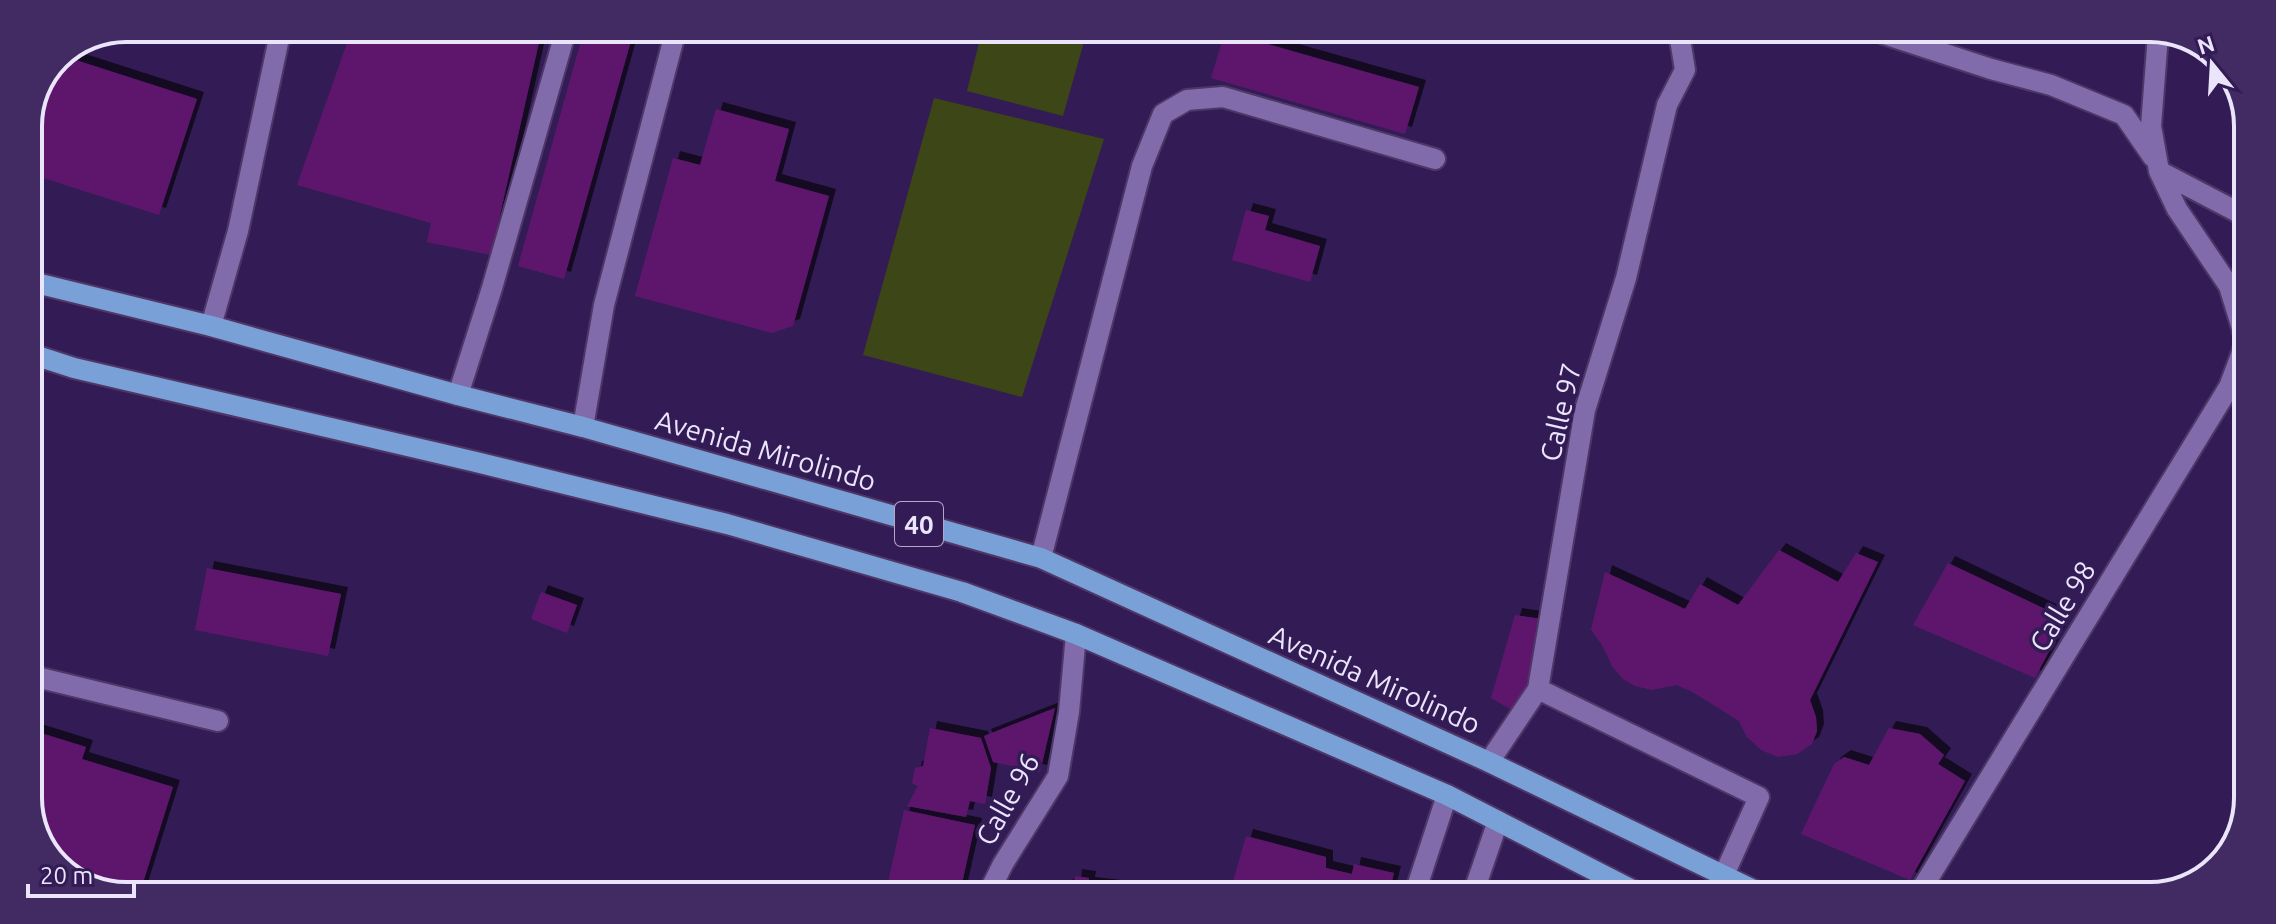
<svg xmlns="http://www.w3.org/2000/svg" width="2276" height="924" viewBox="0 0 2276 924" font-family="Ubuntu,sans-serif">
<defs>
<filter id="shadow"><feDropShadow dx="7" dy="-7" stdDeviation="0" flood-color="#0009"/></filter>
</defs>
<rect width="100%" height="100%" fill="#331b55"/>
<!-- park -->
<path fill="#3d4616" d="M982 31H1087L1063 116 967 91Z
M934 98 1104 139 1022 397 863 355Z"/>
<!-- building -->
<path fill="#5d196c" filter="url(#shadow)" d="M188 28H226L220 42Z
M352 29H542L491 255 427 242 431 223 297 185Z
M584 30H634L564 279 518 266Z
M1225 32 1419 87 1405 134 1211 78Z
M60 55 197 99 159 215 28 173V120L57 56Z
M716 109 789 129 775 181 829 196 793 326 772 333 635 296 673 158 700 165Z
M1246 210 1269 216 1265 230 1320 246 1310 282 1232 260Z
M1779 550 1838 582 1856 553 1878 562 1810 700 1816 717 1817 731 1812 744 1797 754 1778 757 1761 750 1747 737 1739 721 1691 691 1676 685 1652 690 1635 686 1623 679 1612 666 1602 645 1591 630 1605 572 1685 609 1700 584 1738 605Z
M1948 563 2066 619 2035 678 1913 625Z
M207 568 341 594 328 656 195 630Z
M541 592 577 605 567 633 531 619Z
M1515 615 1542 619 1530 683 1512 710 1491 698Z
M1055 708 1040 772 993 762 984 736Z
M930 728 981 738 991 768 985 804 970 801 966 817 907 806 918 786 912 783 915 768 923 766Z
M1889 728 1920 734 1944 755 1938 764 1965 781 1910 880 1801 834 1834 764 1844 757 1869 765Z
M28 729 86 747 82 759 173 787 141 889H89L48 857 28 805Z
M904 810 975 825 960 892H886Z
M1246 836 1326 857V868L1352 874 1354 864 1394 873 1389 893H1263V890L1233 882Z
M1075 876 1089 878 1088 884 1115 887 1113 892H1061L1066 886 1074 887Z"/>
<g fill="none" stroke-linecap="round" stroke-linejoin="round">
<defs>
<path id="minor" d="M1884 34 1991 69 2051 85 2124 115 2153 157
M2158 35 2151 126 2159 171 2177 209 2229 286 2246 341
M2159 171 2247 217
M211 326 238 231 281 29
M458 395 492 288 566 30
M583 427 604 305 676 30
M1041 558 1142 166 1163 114 1187 100 1223 97 1435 159
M28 675 218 721
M1538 689 1759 797 1724 875
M1489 762 1538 689 1585 410 1626 278 1667 105 1685 70 1679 33
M989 892 1003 864 1058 776 1069 712 1076 634
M1415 893 1447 795
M1473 894 1498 821
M1918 895 2229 387 2246 342"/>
<path id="major" d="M28 281 211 326 458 395 583 427 1041 558 1489 762 1764 895
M28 353 74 368 476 462 727 524 962 592 1076 634 1447 795 1640 894"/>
</defs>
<!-- minor casing -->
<use href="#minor" stroke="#4e3767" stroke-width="24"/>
<!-- major casing -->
<use href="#major" stroke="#4e3767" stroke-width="24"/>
<!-- minor -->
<use href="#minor" stroke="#816bab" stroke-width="20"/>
<!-- major -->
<use href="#major" stroke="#7aa0d8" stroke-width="20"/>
</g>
<g text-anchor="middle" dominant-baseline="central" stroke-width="7" stroke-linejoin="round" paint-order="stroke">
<!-- shield labels -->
<rect fill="#331b55" stroke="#b4a8c9" stroke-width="2" x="895" y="502" width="48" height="44" rx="6"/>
<g font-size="26" font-weight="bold" fill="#ebe5fb">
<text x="919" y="524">40</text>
</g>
<!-- street labels -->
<g font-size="28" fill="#ebe5fb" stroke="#331b55">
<text transform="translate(1560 412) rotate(-77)">Calle 97</text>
<text transform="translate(766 450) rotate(16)">Avenida Mirolindo</text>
<text transform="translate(2062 606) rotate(-59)">Calle 98</text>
<text transform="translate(1375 679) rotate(24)">Avenida Mirolindo</text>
<text transform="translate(1007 799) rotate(-61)">Calle 96</text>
</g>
</g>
<!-- crop -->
<path d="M0 0H2276V924H0ZM126 42H2150A84 84 0 0 1 2234 126V798A84 84 0 0 1 2150 882H126A84 84 0 0 1 42 798V126A84 84 0 0 1 126 42Z" fill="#422b62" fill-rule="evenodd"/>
<path fill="none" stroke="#ebe5fb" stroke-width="4" d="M126 42H2150A84 84 0 0 1 2234 126V798A84 84 0 0 1 2150 882H126A84 84 0 0 1 42 798V126A84 84 0 0 1 126 42Z"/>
<!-- north arrow -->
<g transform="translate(2212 64) rotate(342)" stroke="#331b55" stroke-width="6" paint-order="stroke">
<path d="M0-6L14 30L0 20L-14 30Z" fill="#ebe5fb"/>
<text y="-12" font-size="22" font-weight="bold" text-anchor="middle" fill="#ebe5fb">N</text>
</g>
<!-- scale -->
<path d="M28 884v12h106v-12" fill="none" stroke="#ebe5fb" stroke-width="4"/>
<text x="40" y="884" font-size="24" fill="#ebe5fb" stroke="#331b55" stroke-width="6" paint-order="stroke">20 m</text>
</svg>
